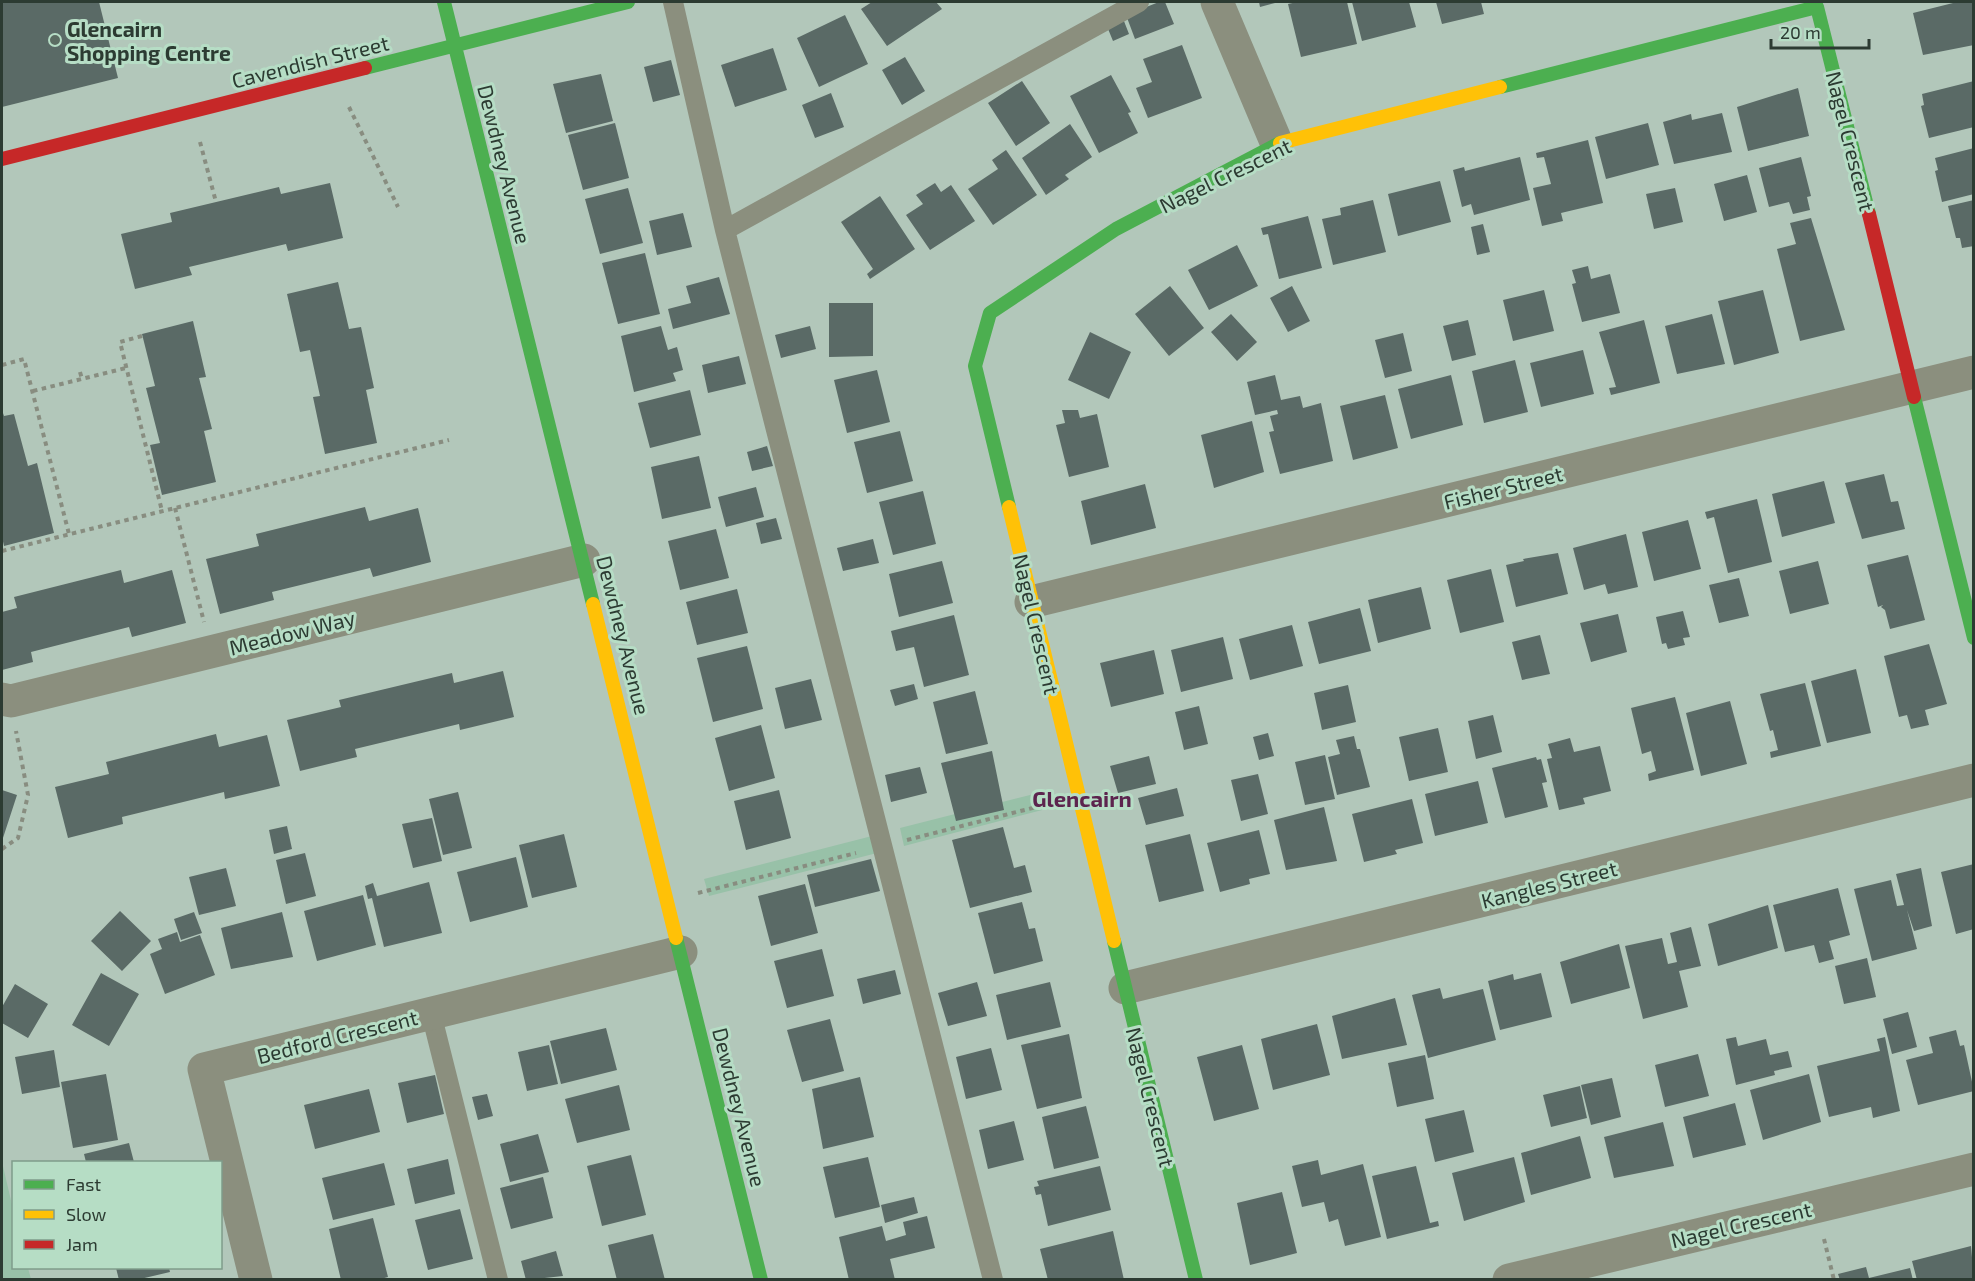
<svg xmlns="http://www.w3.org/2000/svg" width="1975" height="1281" viewBox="0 0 1975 1281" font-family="'Exo 2',sans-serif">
<rect width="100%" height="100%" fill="#b2c7ba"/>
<!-- green -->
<path fill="#98c1a8" d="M1046 791 1050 808 904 846 900 828Z
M872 836 877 853 709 896 704 879Z
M2 1162 13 1209 14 1268H28L31 1279H2Z"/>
<!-- building -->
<path fill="#5a6a66" d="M2 2H99L118 78 2 107Z
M872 2H936L942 9 887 46 861 9Z
M1159 2H1165L1174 24 1135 39 1126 15Z
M1259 2H1279L1260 7Z
M1297 2H1347L1357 44 1301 57 1288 4Z
M1352 2H1409L1416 27 1362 41Z
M1436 2H1481L1484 14 1442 24Z
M1957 2H1974V45L1923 55 1913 13Z
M845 15 868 64 819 87 797 38Z
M1122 16 1129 34 1113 41 1106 24Z
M1182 45 1202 98 1148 118 1136 88 1152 82 1143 59Z
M773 48 787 90 735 107 721 65Z
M905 57 925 91 902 105 882 70Z
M671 60 680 95 653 102 644 67Z
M601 74 613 121 566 133 553 84Z
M1111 75 1131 112 1128 113 1138 133 1099 153 1070 96Z
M1022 81 1050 123 1016 146 988 103Z
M1974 81V127L1929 138 1921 106 1924 105 1922 94Z
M1798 88 1809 136 1748 151 1737 107Z
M831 93 844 127 815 138 802 105Z
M1722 113 1732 152 1674 164 1663 122 1691 114 1692 120Z
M615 123 629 178 583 190 568 135Z
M1648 123 1659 165 1606 179 1595 137Z
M1070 124 1092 157 1065 175 1069 179 1046 195 1022 158Z
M1588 140 1603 203 1561 213 1563 221 1542 226 1533 188 1551 184 1544 157 1537 158 1536 153Z
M1974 148V194L1942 202 1935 171 1938 170 1935 158Z
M1006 150 1037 195 993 225 968 189 998 169 992 160Z
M1520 157 1530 200 1474 215 1471 204 1462 207 1453 170 1464 167 1465 171Z
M1801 157 1811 196 1807 197 1810 210 1793 214 1789 202 1769 207 1759 168Z
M1747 175 1757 212 1724 221 1714 184Z
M1440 181 1451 222 1398 236 1388 194Z
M330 183 343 238 288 251 286 244 189 267 192 275 135 289 121 234 172 222 170 213 279 187 281 194Z
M935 183 941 192 951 185 975 221 930 250 906 215 923 204 916 195Z
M628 188 643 243 600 254 585 199Z
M1675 188 1683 222 1654 229 1646 194Z
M880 196 915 249 870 279 867 274 873 269 841 222Z
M1373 200 1386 252 1333 265 1322 219 1341 215 1340 208Z
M1974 200V246L1962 248 1960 238H1956L1948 206Z
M683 213 692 247 657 255 649 221Z
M1308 216 1322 268 1279 279 1268 234 1263 235 1261 228Z
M1811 218 1845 330 1800 341 1777 249 1796 244 1790 223Z
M1483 224 1490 252 1477 255 1471 227Z
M1237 245 1258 286 1209 310 1188 270Z
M645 253 660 314 618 324 602 263Z
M1588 266 1591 279 1610 274 1620 313 1582 322 1572 284 1576 283 1572 270Z
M719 277 730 314 673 329 668 309 691 303 686 286Z
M338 282 349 329 361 327 374 388 366 390 377 443 325 454 313 397 320 396 310 350 300 352 287 294Z
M1170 286 1204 328 1169 356 1135 314Z
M1292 286 1310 321 1288 332 1270 298Z
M1544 290 1554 331 1513 341 1503 300Z
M1763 290 1779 353 1734 365 1718 301Z
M829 303H873V356L829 357Z
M1231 314 1257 342 1237 361 1211 332Z
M1712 314 1725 364 1677 374 1665 326Z
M1468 320 1476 355 1452 361 1443 326Z
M1644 320 1660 383 1611 395 1609 388 1616 387 1599 332Z
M193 321 206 377 199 378 212 429 204 431 216 482 162 495 150 445 160 443 146 388 155 386 142 334Z
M661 326 668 350 677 347 683 370 673 373 676 381 634 392 621 336Z
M810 326 816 349 781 358 775 335Z
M1090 332 1131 352 1109 399 1068 380Z
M1403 333 1412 371 1385 378 1375 340Z
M1583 350 1594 394 1541 407 1530 363Z
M739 356 746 384 708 393 702 365Z
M1515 360 1528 412 1484 423 1472 371Z
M877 370 890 422 847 433 834 380Z
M1275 375 1281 400 1300 396 1303 408 1321 403 1333 461 1280 474 1269 432 1274 431 1270 416 1278 414 1277 410 1255 415 1247 382Z
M1451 375 1463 425 1411 439 1398 389Z
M690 390 701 435 650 448 638 403Z
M1385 395 1398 448 1353 460 1340 406Z
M2 410 4 416 14 414 28 466 37 463 54 533 4 546 2 537Z
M1062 410H1078L1080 418 1097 414 1109 467 1069 477 1056 425 1065 423Z
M1252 421 1264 472 1214 488 1201 435Z
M900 431 913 481 867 493 854 442Z
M767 446 773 466 752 471 747 452Z
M699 456 711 508 662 519 651 467Z
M1884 474 1891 502 1898 501 1905 529 1862 539 1845 483Z
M1824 481 1835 523 1782 537 1772 494Z
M1145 484 1156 528 1091 545 1081 501Z
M756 487 764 517 726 527 718 497Z
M923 491 936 544 893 555 879 502Z
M1757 499 1772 562 1728 573 1714 517 1707 519 1705 512Z
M365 507 369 521 418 508 431 562 373 577 370 568 272 592 274 600 220 614 206 559 259 546 256 534Z
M776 518 782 539 761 544 756 523Z
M1688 520 1701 569 1654 581 1642 532Z
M716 529 729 578 680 590 668 541Z
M1626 534 1638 587 1608 594 1605 584 1584 590 1573 548Z
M873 539 879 563 843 571 837 548Z
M1558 553 1568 594 1516 607 1506 565 1524 561 1523 559Z
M1908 555 1925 620 1890 629 1885 610 1881 607 1883 605 1878 607 1867 565Z
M942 561 953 603 899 617 889 574Z
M1818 561 1829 604 1790 614 1779 571Z
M1491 569 1504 622 1460 633 1447 580Z
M121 570 124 583 172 570 186 623 132 637 129 627 31 652 33 662 2 670V612L17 608 14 597Z
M1739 578 1749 616 1719 623 1709 585Z
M1421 587 1431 629 1378 643 1368 600Z
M737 589 748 633 697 645 686 602Z
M1360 608 1371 651 1319 664 1308 622Z
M1683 611 1690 637 1683 638 1685 645 1668 649 1666 643 1662 644 1656 617Z
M1618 614 1627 652 1591 662 1580 623Z
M954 615 969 675 924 687 914 647 896 651 891 631Z
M1292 625 1303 666 1250 680 1239 639Z
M1540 635 1550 674 1522 680 1512 642Z
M1223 637 1233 679 1181 692 1171 650Z
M1929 644 1947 704 1925 710 1929 725 1911 729 1907 715 1899 717 1884 656Z
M747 646 763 709 713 722 697 658Z
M1154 650 1164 694 1111 707 1100 663Z
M1856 669 1871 733 1827 743 1811 681Z
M503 671 514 717 460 730 459 724 355 749 357 757 300 771 287 720 341 707 339 700 452 673 454 683Z
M811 679 822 720 785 729 775 688Z
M1805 683 1821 746 1771 758 1770 752 1778 750 1773 730 1770 731 1760 694Z
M914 684 918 699 895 706 890 690Z
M1348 685 1356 722 1322 730 1314 693Z
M975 691 988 744 946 754 933 702Z
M1675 697 1694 770 1649 781 1648 774 1656 771 1651 751 1642 754 1631 708Z
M1730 701 1747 764 1701 776 1686 713Z
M1199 706 1208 744 1184 750 1175 712Z
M1493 715 1502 752 1476 759 1468 721Z
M761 725 775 778 729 791 715 738Z
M1438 728 1448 772 1409 781 1399 737Z
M1268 733 1274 756 1259 760 1253 737Z
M216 734 219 747 267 735 280 786 225 799 224 792 122 817 123 824 68 838 55 787 109 774 106 762Z
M1354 736 1357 749H1360L1370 787 1337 795 1328 757 1340 754 1336 740Z
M1570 738 1574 752 1600 746 1611 791 1583 798 1585 804 1559 810 1547 759 1552 758 1548 744Z
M992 751 1004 810 956 821 941 763Z
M1325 755 1335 799 1305 805 1295 762Z
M1149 756 1156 784 1118 793 1110 766Z
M1536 757 1537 760 1541 759 1547 782 1542 783 1548 807 1505 818 1492 768Z
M920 767 927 793 891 802 885 775Z
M1258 774 1268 814 1241 821 1231 780Z
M1478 781 1488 823 1435 836 1425 794Z
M1177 788 1184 816 1146 825 1138 798Z
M2 790 17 795 2 841Z
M779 790 791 838 746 850 734 801Z
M458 792 472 848 443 855 429 799Z
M1412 799 1423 843 1395 850 1397 854 1364 862 1352 814Z
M1324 807 1337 861 1286 870 1274 820Z
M432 818 442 861 413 868 402 824Z
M287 826 292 849 274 854 269 830Z
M1003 827 1014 868 1025 865 1032 892 970 908 952 840Z
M1259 830 1270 874 1249 879 1250 884 1220 892 1207 843Z
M564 834 577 887 532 898 519 845Z
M1190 834 1204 891 1159 902 1145 845Z
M305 853 316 896 286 904 276 860Z
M516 857 528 907 470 922 457 872Z
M871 859 880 891 815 907 807 875Z
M1974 864V929L1956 934 1941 872Z
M226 868 236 906 199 915 189 877Z
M1921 868 1932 926 1914 931 1907 910 1917 949 1872 961 1854 889 1891 880 1897 906 1904 905 1896 874Z
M429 882 442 933 384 947 372 898 368 899 365 886 373 883 377 896Z
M805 884 818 933 771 946 758 896Z
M1838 888 1850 935 1829 941 1834 959 1819 963 1814 945 1785 952 1773 905Z
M363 895 376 945 317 961 304 911Z
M1022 902 1029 929 1035 928 1043 961 994 974 978 913Z
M1768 905 1778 948 1718 966 1708 924Z
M120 911 151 941 122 971 91 941Z
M194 912 202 933 181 940 174 919Z
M282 912 293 957 231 969 221 928Z
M1691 927 1701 966 1679 971 1688 1007 1643 1019 1625 946 1662 938 1668 964 1677 962 1670 933Z
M177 932 180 942 200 935 215 975 165 994 150 954 162 949 158 939Z
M1619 944 1630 988 1571 1004 1560 962Z
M822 949 834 996 787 1008 774 961Z
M1867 958 1876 997 1844 1004 1835 966Z
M895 970 901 994 863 1004 857 979Z
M101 973 139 994 109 1046 72 1025Z
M1541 973 1552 1017 1500 1030 1488 981 1513 974 1514 980Z
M977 982 987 1016 948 1026 938 993Z
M1050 982 1061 1027 1007 1040 996 995Z
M15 984 48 1004 28 1038 2 1023V1007Z
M1440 988 1443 999 1483 989 1496 1040 1428 1058 1412 995Z
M1395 998 1407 1045 1342 1059 1332 1016Z
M1908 1012 1917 1047 1892 1054 1883 1019Z
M830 1019 844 1071 802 1082 787 1030Z
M1317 1024 1330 1075 1273 1090 1261 1039Z
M606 1028 617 1070 561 1084 550 1041Z
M1956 1030 1960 1046 1964 1045 1974 1091 1918 1105 1906 1060 1933 1053 1929 1037Z
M1069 1034 1082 1098 1037 1109 1021 1045Z
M1736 1037 1738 1046 1766 1039 1770 1055 1788 1051 1792 1067 1774 1071 1775 1075 1736 1085 1726 1039Z
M1885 1037 1900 1111 1873 1118 1871 1107 1829 1117 1817 1066 1880 1051 1877 1039Z
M549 1045 558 1084 527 1091 518 1052Z
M1242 1045 1259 1109 1214 1121 1197 1057Z
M991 1048 1002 1090 966 1099 956 1057Z
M54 1050 60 1087 22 1094 15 1057Z
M1698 1054 1709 1096 1665 1107 1655 1065Z
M1425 1055 1434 1099 1397 1107 1388 1063Z
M106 1074 118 1140 73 1148 61 1082Z
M1809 1074 1821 1122 1763 1140 1750 1090Z
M435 1075 444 1114 407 1123 398 1083Z
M860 1077 874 1137 823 1149 812 1089Z
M1612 1078 1621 1117 1591 1125 1581 1085Z
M619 1085 630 1130 577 1143 565 1099Z
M1580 1086 1587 1118 1551 1127 1543 1095Z
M369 1089 380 1132 315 1149 304 1105Z
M487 1094 493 1116 478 1120 472 1097Z
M1735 1103 1746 1145 1693 1158 1683 1117Z
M1086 1106 1099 1158 1054 1169 1042 1117Z
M1464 1110 1474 1152 1435 1162 1425 1119Z
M1014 1121 1024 1160 988 1169 979 1130Z
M1663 1122 1674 1166 1614 1178 1604 1137Z
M538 1134 549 1172 510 1182 500 1144Z
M1580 1136 1591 1178 1531 1195 1521 1153Z
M129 1143 134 1162H86L84 1154Z
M631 1155 646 1215 602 1226 587 1166Z
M868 1157 880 1207 835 1218 823 1167Z
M1514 1157 1525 1202 1464 1221 1452 1173Z
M448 1159 455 1194 415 1204 407 1169Z
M1318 1160 1321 1175 1363 1164 1381 1237 1345 1246 1338 1219 1329 1222 1324 1202 1302 1207 1292 1166Z
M384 1163 395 1205 333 1220 322 1178Z
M1100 1166 1111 1210 1048 1226 1041 1194 1036 1195 1034 1187 1039 1186 1037 1181Z
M1416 1166 1430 1223 1438 1221 1439 1226 1387 1239 1372 1176Z
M543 1177 553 1218 511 1229 500 1188Z
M1282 1192 1297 1253 1250 1265 1237 1203Z
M914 1197 918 1213 885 1223 881 1205Z
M460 1209 473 1259 428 1270 415 1220Z
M927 1216 935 1248 890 1259 895 1280H849L839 1237 882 1226 886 1241 906 1235 903 1222Z
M373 1218 388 1277 377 1280H341L329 1229Z
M1113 1231 1124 1280H1048L1040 1249Z
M653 1234 665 1280H617L608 1245Z
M1971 1246 1974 1280H1917L1912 1261Z
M556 1251 563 1276 526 1280 521 1261Z
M1866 1267 1869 1278 1910 1268 1913 1280H1840L1838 1274Z
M116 1268H169L170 1272 136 1280H119Z"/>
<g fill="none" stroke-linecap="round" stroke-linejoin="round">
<!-- path -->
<path stroke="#888d80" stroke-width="4" stroke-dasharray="4.5 4.5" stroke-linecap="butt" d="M349 107 398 207
M200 142 216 202
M142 336 120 342 162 511
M2 365 24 359 69 534
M80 372 82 379
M33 391 126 368
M175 508 204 622
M2 551 449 440
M907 840 1048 804
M2 849 18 838 28 795 16 731
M698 893 856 853
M1824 1239 1834 1280"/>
<!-- lane -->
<path stroke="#8b8f7e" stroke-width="20" d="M673 2 725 230 993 1280
M725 230 1139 2
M431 1013 498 1280"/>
<!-- street -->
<path stroke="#8b8f7e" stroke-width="33" d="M1217 2 1277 144
M1031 602 1974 372
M2 699 11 701 584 560
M1125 988 1974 780
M256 1280 204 1069 681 952
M1509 1280 1974 1169"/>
<!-- fast -->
<path stroke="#4caf50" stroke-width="14" d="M444 2 593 604
M365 68 628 2
M1500 87 1817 7 1869 214
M1914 397 1974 638
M1009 507 975 366 990 313 1116 229 1280 143
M676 938 761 1280
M1114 941 1196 1280"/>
<!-- slow -->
<path stroke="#ffc107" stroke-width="14" d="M1280 143 1500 87
M1009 507 1114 941
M593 604 676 938"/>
<!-- jam -->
<path stroke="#c62828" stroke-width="14" d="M2 159 365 68
M1869 214 1914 397"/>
</g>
<!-- markers -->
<circle fill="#5b6c62" stroke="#b6ddc5" stroke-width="2" cx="55" cy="40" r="6"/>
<g text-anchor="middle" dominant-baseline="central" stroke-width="6" stroke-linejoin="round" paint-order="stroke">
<!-- poi labels -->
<g font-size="21" font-weight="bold" fill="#2c3b32" stroke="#b6ddc5" text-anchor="start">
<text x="67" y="28">Glencairn<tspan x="67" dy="24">Shopping Centre</tspan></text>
</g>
<!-- street labels -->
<g font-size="21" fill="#2c3b32" stroke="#b6ddc5">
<text transform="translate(310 61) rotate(-14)">Cavendish Street</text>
<text transform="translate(1851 141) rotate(76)">Nagel Crescent</text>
<text transform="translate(505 164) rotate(76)">Dewdney Avenue</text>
<text transform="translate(1225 175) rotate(-26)">Nagel Crescent</text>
<text transform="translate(1503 487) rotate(-14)">Fisher Street</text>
<text transform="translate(1037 624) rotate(77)">Nagel Crescent</text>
<text transform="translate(292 632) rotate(-14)">Meadow Way</text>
<text transform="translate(624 635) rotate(76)">Dewdney Avenue</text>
<text transform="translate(1549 884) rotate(-14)">Kangles Street</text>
<text transform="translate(337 1036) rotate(-14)">Bedford Crescent</text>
<text transform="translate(1151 1097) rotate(76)">Nagel Crescent</text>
<text transform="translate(740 1107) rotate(76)">Dewdney Avenue</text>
<text transform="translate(1741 1224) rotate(-13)">Nagel Crescent</text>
</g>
<!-- neighbourhood labels -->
<g font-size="22" font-weight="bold" fill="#5c244e" stroke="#b6ddc5">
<text x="1082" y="798">Glencairn</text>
</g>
</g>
<!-- border -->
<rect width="1975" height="1281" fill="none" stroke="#2c3b32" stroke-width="6"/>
<!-- legend -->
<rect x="12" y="1161" width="210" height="108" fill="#b6ddc5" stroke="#7f9c8a" stroke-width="1.5"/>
<rect x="24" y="1180" width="30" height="9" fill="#4caf50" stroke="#7f9c8a" stroke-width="1.5"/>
<text x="66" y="1191" font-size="18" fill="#2c3b32">Fast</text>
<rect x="24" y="1210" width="30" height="9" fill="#ffc107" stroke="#7f9c8a" stroke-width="1.5"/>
<text x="66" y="1221" font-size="18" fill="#2c3b32">Slow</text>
<rect x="24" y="1240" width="30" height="9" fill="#c62828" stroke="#7f9c8a" stroke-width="1.5"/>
<text x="66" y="1251" font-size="18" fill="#2c3b32">Jam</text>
<!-- scale -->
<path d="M1771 39v9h98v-9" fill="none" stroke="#2c3b32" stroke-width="3"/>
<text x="1780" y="39" font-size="18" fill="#2c3b32" stroke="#b6ddc5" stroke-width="4.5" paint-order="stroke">20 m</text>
</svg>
